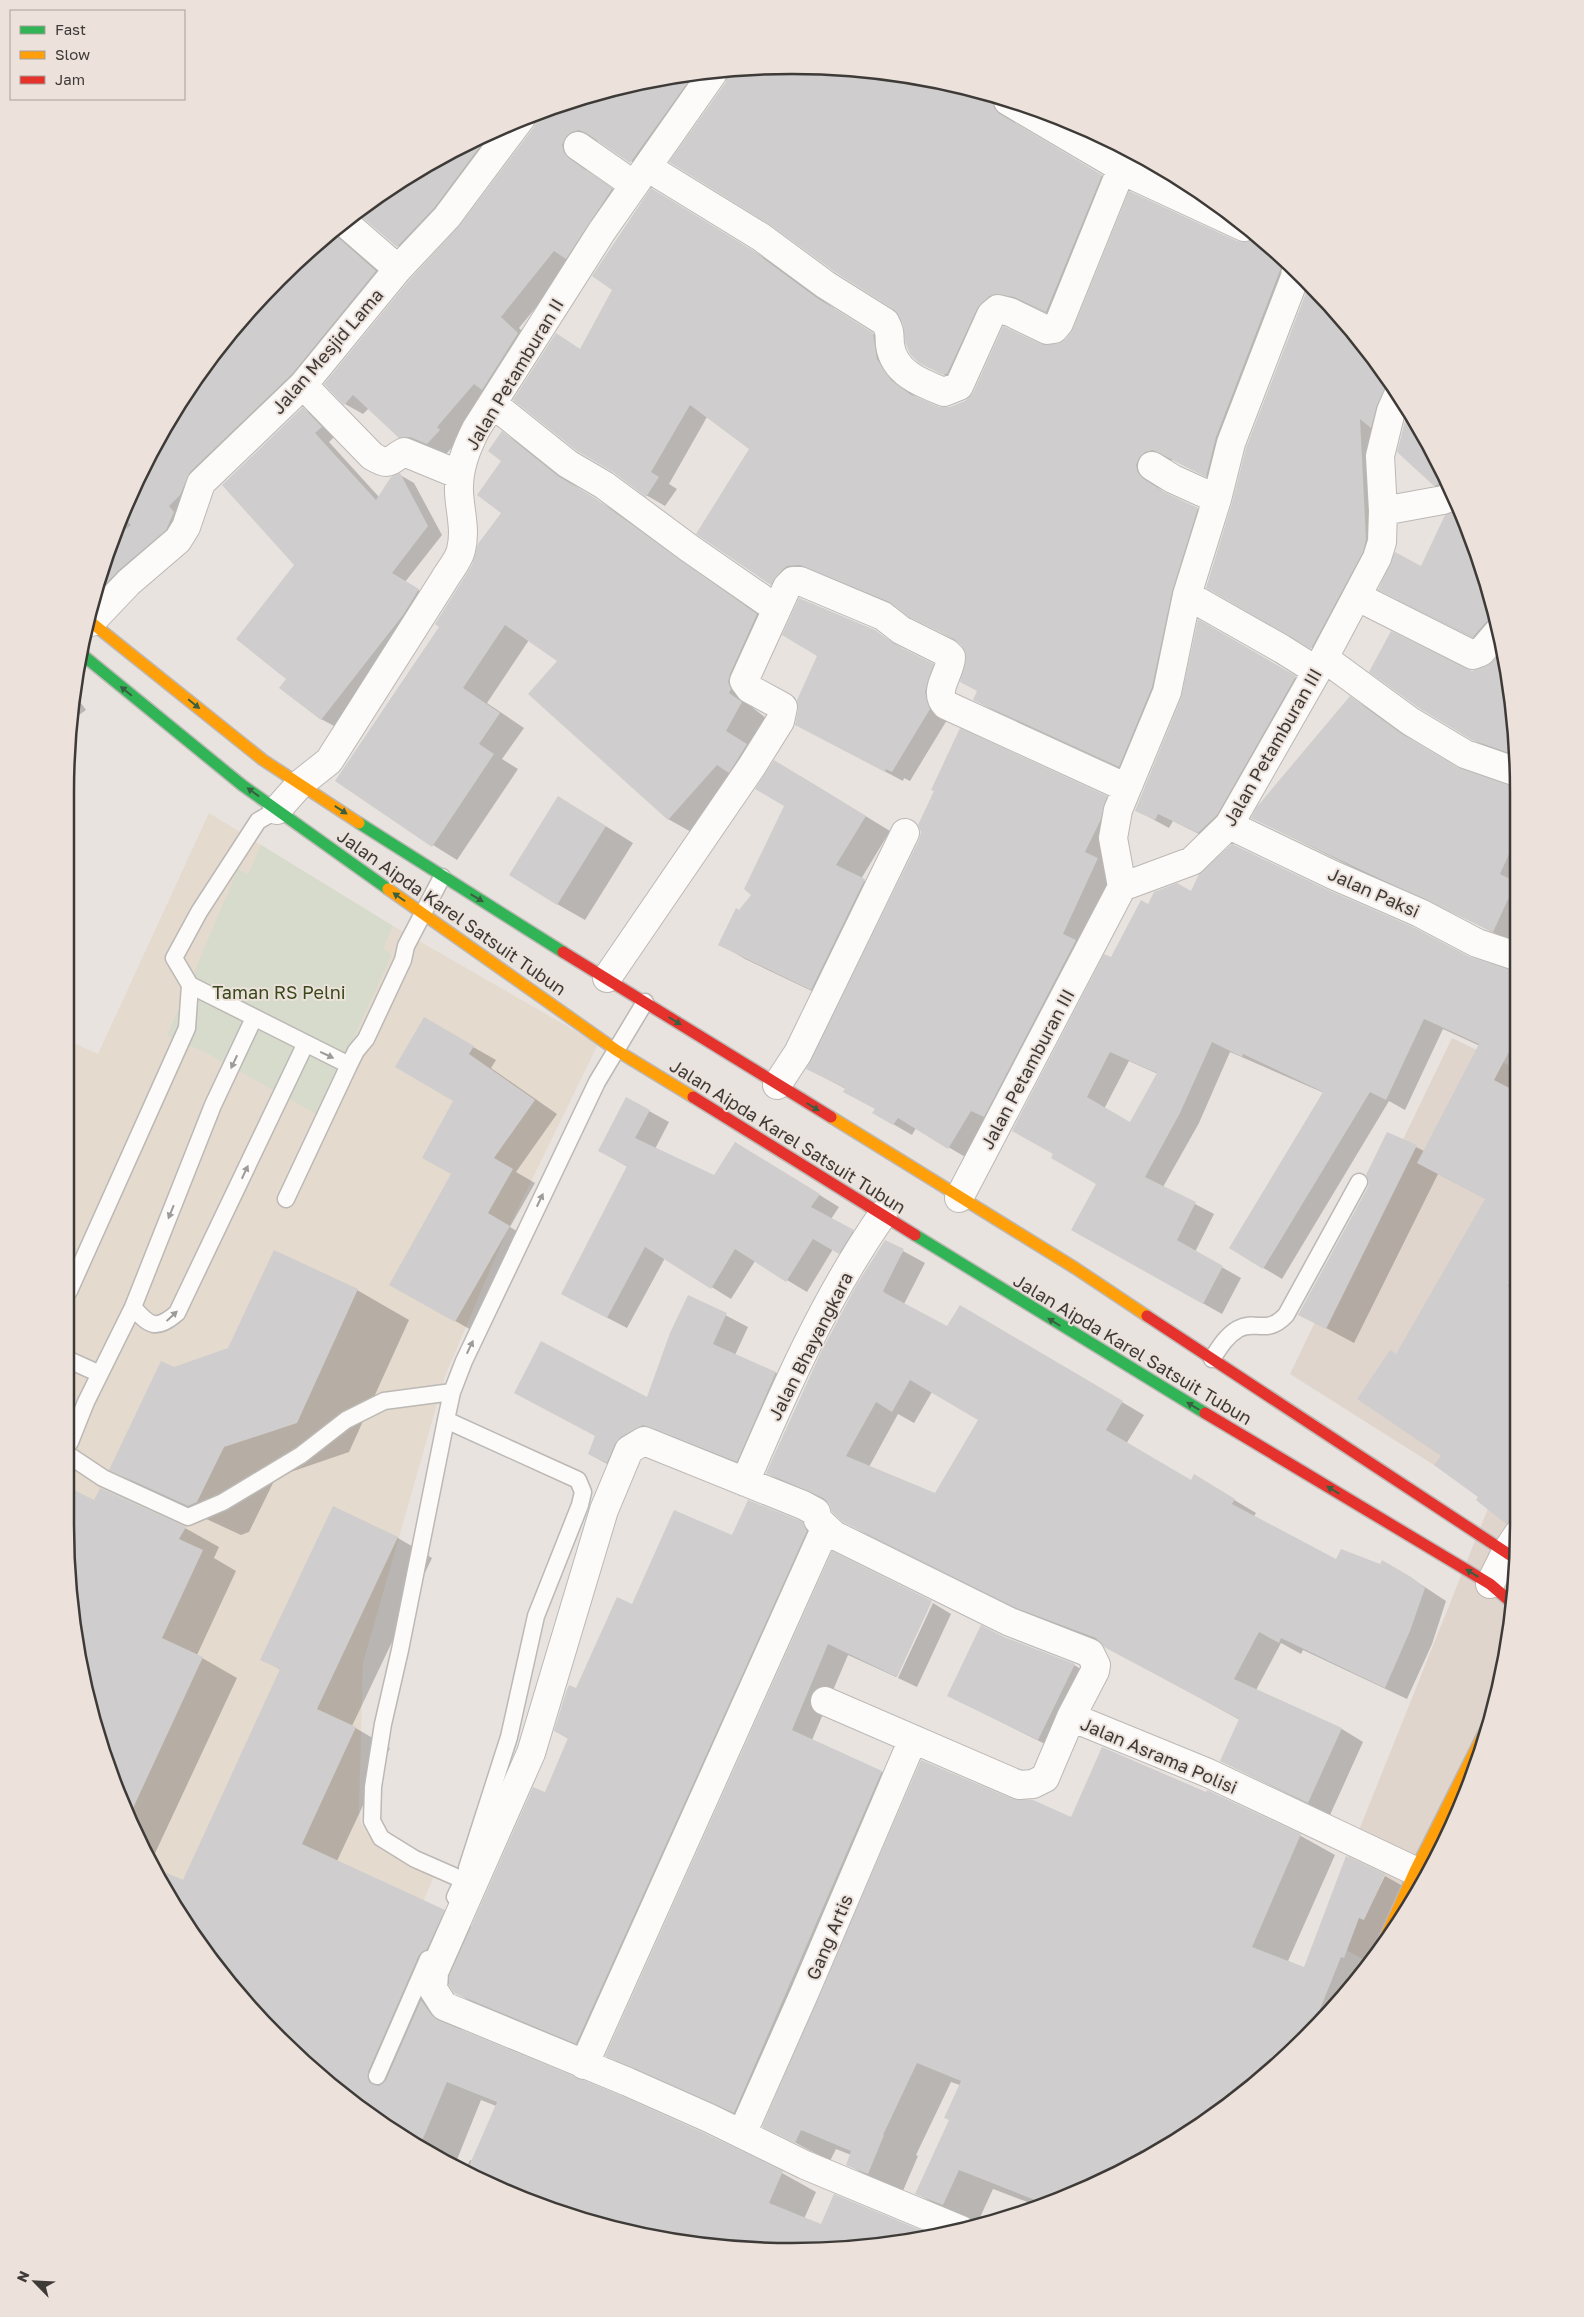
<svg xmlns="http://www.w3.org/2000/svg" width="1584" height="2317" viewBox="0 0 1584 2317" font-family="'Golos Text',sans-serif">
<rect width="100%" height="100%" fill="#e8e3df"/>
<!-- built -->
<path fill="#e0d5cd" d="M1452 1038 1519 1070V1525L1505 1667 1480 1759 1444 1847 1396 1929 1369 1962 1317 1935 1491 1501 1290 1374Z"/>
<!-- medical -->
<path fill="#e4dace" d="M209 813 393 926 598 1044 505 1235 445 1376 363 1663 359 1809 361 1823 372 1841 383 1851 435 1874 341 2095 278 2039 188 1929 140 1847 103 1758 71 1620 67 1040 98 1054Z"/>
<!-- green -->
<path fill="#d7dbcb" d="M261 845 393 926 383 949 392 954 318 1115 203 1051 167 1036 238 869 248 874Z"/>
<!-- shadow -->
<path fill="#0003" fill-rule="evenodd" d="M792 65 934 79 1014 103 1011 112 1013 120 1018 126 1120 187 1065 322 1034 307 1014 304 964 385 920 362 904 324 727 83 729 71Z
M722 72 650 173 600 141 591 142 582 164 587 171 630 201 573 262 519 328 536 345 455 438 458 441 446 454 429 447 419 448 400 437 369 408 363 414 345 404 460 227 535 128 538 119 537 113 650 79Z
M514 120 416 257 398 246 365 218 359 219 394 282 208 483 118 600 100 590 96 585 104 558 140 470 215 350 278 278 381 193 384 196 394 184Z
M1110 142 1196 187 1198 190 1147 166Z
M670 200 771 262 836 310 891 345 896 371 910 392 920 400 939 408H950L965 402 1040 345 1057 346 1238 243 1245 244 1253 241 1256 237 1301 274 1225 486 1173 460 1164 462 1156 485 1163 492 1216 519 1138 777 993 710 975 700 979 691 963 645 900 608 820 575 790 595 771 584 750 449 707 417 669 484 677 489 665 506 646 495 556 335 581 350Z
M1311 283 1396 388 1385 551 1330 658 1207 587 1233 503 1247 448Z
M303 409 317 417 335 436 329 442 379 497 400 475 414 483 442 535 405 582 433 599 336 727 321 719 288 678Z
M1410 413 1454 496 1434 485 1398 452Z
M502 433 527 447 583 492 620 514 781 630 754 689 755 704 753 708 766 718 693 833 668 819 559 661 529 640 487 703 524 728 502 759 518 769 457 860 433 845 440 627 503 512Z
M1462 510 1501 637 1492 647 1398 600 1422 568 1446 516Z
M1199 621 1310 686 1213 841 1173 821 1169 828 1136 810 1183 698Z
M874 631 906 651 951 675 947 720 910 781 904 778 903 781 814 734Z
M1505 650 1516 758 1492 750 1472 739V672L1493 664Z
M75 695 86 710 72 720Z
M1350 698 1368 708 1421 747 1460 770 1519 792V927L1512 942 1447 909 1360 871 1253 818Z
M800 776 890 831 861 879 890 895 837 1003 745 959 720 944 752 895 786 806Z
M1106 797 1125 808 1119 829 1103 863 1116 870 967 1158 916 1128 912 1135 874 1113 876 1109 846 1089 808 1069Z
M586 814 633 843 585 920 557 904Z
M1192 892 1469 958 1519 973V1529L1478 1500 1480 1497 1443 1455 1397 1355 1486 1199 1438 1174 1354 1343 1300 1314 1416 1147 1424 1151 1480 1046 1443 1029 1405 1110 1389 1101 1282 1279 1230 1248 1324 1093 1230 1052 1199 1123 1163 1187 1214 1214 1195 1252 1241 1278 1222 1314 1072 1230 1098 1183 1052 1157 1111 959 1148 906ZM1129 1061 1158 1074 1130 1124 1104 1109Z
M424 1019 496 1060 491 1068 557 1114 516 1172 535 1183 510 1227 532 1240 478 1334 391 1284 453 1174 455 1100Z
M649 1111 669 1122 655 1149 714 1177 755 1155 839 1207 831 1219 873 1243 859 1264 833 1249 807 1292 755 1261 731 1299 665 1258 627 1328 583 1305 628 1167 600 1151Z
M903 1251 925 1263 904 1304 948 1328 960 1307 1144 1415 1126 1444 1191 1482 1216 1489 1256 1513 1254 1516 1337 1561 1411 1578 1446 1601 1432 1644 1407 1699 1303 1650 1301 1654 1281 1643 1256 1690 1342 1729 1363 1742 1330 1815 1221 1761 1240 1720 1104 1645 1039 1620 866 1534 844 1521 830 1503 789 1485 767 1473ZM932 1392 980 1420 935 1494 869 1467 898 1414 914 1423Z
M357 1290 409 1320 349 1452 276 1477 249 1532 241 1535 163 1499 111 1469 174 1368 229 1349Z
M689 1296 748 1327 735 1355 776 1373 797 1386 758 1473 665 1437 611 1466 589 1454 648 1399Z
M95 1501 185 1528 219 1547 214 1558 236 1571 197 1655 237 1678 150 1864 140 1847 103 1758 71 1620Z
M334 1508 398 1538 432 1558 352 1726 390 1748 337 1861 444 1911 472 1927 545 1794 569 1739 555 1731 577 1690 632 1606 732 1537 796 1520 818 1533 592 2052 472 2002 455 1992 449 1983 437 2010 455 2021 463 2032 782 2173 816 2192 804 2219 822 2226 834 2195 935 2238 840 2250H744L604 2227 514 2197 464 2172 470 2160 473 2161 496 2106 481 2100 454 2167 429 2155 349 2102 278 2039 188 1929 152 1867 183 1882 281 1670 262 1659Z
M833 1553 931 1602 896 1677 848 1655 812 1740 882 1772 901 1783 754 2123 626 2067 607 2055Z
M933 1603 951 1614 917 1687 898 1678Z
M1004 1638 1074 1665 1093 1676 1057 1750 949 1696Z
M1208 1791 1301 1836 1335 1855 1288 1961 1305 1969 1347 1857 1365 1917 1385 1876 1417 1894 1396 1929 1306 2039 1234 2102 1155 2155 1070 2197 1038 2206 993 2189 977 2224 950 2213 916 2193 950 2120 960 2085 951 2082 916 2155 918 2156 902 2193 881 2184 847 2164 851 2155 836 2149 830 2161 764 2126 1013 1801 1072 1819 1206 1794Z"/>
<!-- building -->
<path fill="#cfcdcd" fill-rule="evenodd" d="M792 65 934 79 993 97 994 108 1000 114 1102 175 1046 312 1014 297 995 294 988 297 977 309 947 374H941L919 363 910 354 905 342 903 324 893 309 835 272 769 224 669 162 726 82 728 71Z
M693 75 630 163 586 133 579 130 572 132 566 137 562 145 564 152 569 158 612 189 566 259 554 251 501 317 518 333 482 390 474 384 437 427 440 430 427 444 410 437 399 438 353 395 344 405 324 384 410 279 459 226 534 127 536 120V114L650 79Z
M1084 128 1196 187 1127 156 1121 150Z
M490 133 435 207 397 247 357 213 388 188Z
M651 188 752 250 817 298 873 333 877 359 891 380 910 394 939 407H950L965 401 973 393 1003 326 1041 344H1056L1066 339 1073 329 1129 191 1237 241 1246 242 1256 237 1284 260 1216 437 1206 477 1153 450 1145 452 1139 458 1136 465 1138 473 1144 479 1166 493 1198 508 1172 592 1152 687 1119 767 973 700 977 691 960 682 966 659 962 646 954 639 909 617 889 602 800 565 787 566 782 570 771 585 696 534 749 449 690 405 651 472 659 477 646 497 613 472 577 451 513 400 556 333 580 349 612 290 592 276Z
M333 233 376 271 292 374 190 472 180 495 169 506 174 512 166 530 119 570 93 597 110 542 131 525 122 515 140 470 215 350 278 278Z
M1309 285 1314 287 1390 380 1377 405 1371 428 1360 419 1366 539 1363 552 1311 649 1206 588 1232 503 1246 448Z
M303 407 322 427 315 433 376 500 391 477 400 473 428 526 392 573 419 589 403 615 321 720 279 688 286 679 236 639 294 565 222 485Z
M1408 410 1446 481 1434 486 1397 452Z
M502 431 558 476 595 498 757 614 730 674 728 682 731 689 729 693 742 702 726 731 747 744 729 773 717 765 668 820 528 694 557 661 505 625 463 688 500 713 479 744 494 754 432 847 335 781 439 627 435 624 472 565 478 544 501 513 477 495 501 461 488 451Z
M1461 509 1495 616 1487 621 1473 637 1378 590 1395 552 1421 566 1445 515Z
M799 598 875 630 894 644 934 664 925 692 930 709 892 772 886 769 885 772 795 725 798 710 797 700 817 656 782 635Z
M1198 619 1296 676 1217 815 1198 833 1158 814 1155 820 1135 811 1181 698Z
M1391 631 1472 671 1487 666 1505 649 1515 755 1472 740 1419 708 1369 672Z
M1350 696 1402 734 1457 767 1519 787V832L1500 874 1516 882 1493 932 1251 818 1256 808Z
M960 728 1107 796 1101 819 1085 852 1098 858 1063 934 1076 940 984 1117 971 1111 948 1149 898 1118 893 1125 872 1113 875 1109 843 1092 845 1088 806 1069 919 840 921 832 918 825 934 791 931 790Z
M774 760 866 816 836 865 865 879 811 990 718 945 736 908 739 910 751 895 744 889 784 806 755 789Z
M558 796 606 826 557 905 509 875Z
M1232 844 1326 889 1413 927 1470 957 1519 972V1033L1494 1080 1519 1093V1267L1508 1286 1519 1293V1510L1506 1524 1476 1500 1478 1497 1434 1465 1441 1456 1357 1399 1390 1350 1396 1354 1485 1199 1417 1163 1479 1044 1424 1019 1386 1100 1370 1092 1263 1269 1229 1248 1323 1092 1243 1054 1242 1057 1212 1042 1180 1113 1145 1177 1196 1202 1177 1240 1223 1266 1203 1304 1071 1230 1096 1184 1051 1158 1053 1154 1012 1131 1104 954 1111 957 1141 900 1148 904 1154 892 1177 883 1191 891 1199 874ZM1110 1052 1157 1073 1130 1122 1087 1097Z
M424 1017 474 1046 469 1054 535 1100 494 1158 513 1169 488 1213 510 1226 455 1322 389 1285 451 1174 422 1158 453 1101 395 1067Z
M626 1097 650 1110 635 1138 714 1175 735 1142 820 1194 811 1207 854 1230 839 1254 813 1239 786 1282 735 1249 711 1289 645 1247 607 1318 561 1294 627 1166 598 1151Z
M1387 1132 1417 1145 1326 1329 1298 1315 1368 1187 1369 1181 1366 1175Z
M885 1240 904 1249 883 1291 885 1293 947 1326 960 1305 1123 1401 1106 1430 1191 1480 1194 1474 1235 1499 1232 1504 1336 1559 1341 1549 1380 1564 1382 1560 1411 1577 1425 1588 1410 1631 1385 1688 1281 1638 1279 1643 1259 1632 1234 1679 1342 1728 1308 1803 1220 1761 1239 1719 1104 1647 1096 1638 1016 1608 843 1522 832 1512 829 1503 823 1498 766 1473 821 1352 856 1286ZM910 1380 978 1420 935 1493 846 1456 876 1402 892 1412Z
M274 1250 358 1289 297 1423 224 1447 197 1502 188 1506 109 1470 161 1361 174 1367 228 1348Z
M688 1295 727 1313 713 1344 776 1372 737 1462 643 1425 621 1437 615 1444 607 1463 588 1454 595 1436 514 1393 541 1341 647 1397 670 1333Z
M70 1488 94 1500 100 1488 186 1527 179 1539 203 1550 162 1638 203 1657 128 1819 104 1758 71 1620Z
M748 1500 796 1519 803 1522 807 1531 576 2044 454 1993 449 1985V1976L533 1787 545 1792 568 1738 554 1731 566 1692 569 1685 576 1688 617 1597 632 1604 674 1510 732 1535Z
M333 1506 398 1537 317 1709 356 1727 302 1844 445 1910 427 1949 419 1955 368 2072 369 2082 379 2086 386 2080 421 2000 431 2014 438 2020 622 2096 702 2132 783 2171 769 2203 821 2224 834 2194 930 2234 928 2239 840 2250H744L604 2227 514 2197 466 2173 497 2102 447 2082 419 2148 349 2102 278 2039 188 1929 151 1866 183 1880 280 1669 260 1660Z
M832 1551 932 1601 897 1677 828 1644 792 1730 882 1771 734 2113 605 2056Z
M981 1625 1004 1637 1075 1664 1038 1740 947 1696Z
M1102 1747 1206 1792 1207 1790 1301 1834 1252 1947 1304 1967 1346 1856 1385 1874 1364 1920 1359 1918 1344 1958 1341 1957 1310 2034 1306 2039 1234 2102 1155 2155 1153 2156 1140 2150 1134 2165 1070 2197 1045 2204 959 2170 943 2205 915 2194 949 2120 944 2118 961 2081 917 2063 883 2135H884L868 2174 846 2165 851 2151 801 2130 795 2143 762 2127 921 1760 1013 1799 1033 1800 1071 1817Z"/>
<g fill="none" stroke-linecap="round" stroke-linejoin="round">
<defs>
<path id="lane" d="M190 985 349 1065 356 1051 366 1039 403 960 406 946 442 877
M286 1199 349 1065
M69 1291 187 1028 190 985 174 958 199 912 258 821 277 810
M133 1307C149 1326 156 1331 177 1313L305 1045
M1212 1359C1219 1348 1226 1336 1238 1329 1256 1319 1266 1336 1286 1315L1359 1182
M69 1360 100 1374
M446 1420 578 1480 583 1492 580 1505 536 1616 509 1737 467 1868
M70 1442 86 1402 133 1307 213 1105 254 1018
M70 1456 103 1478 188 1517 223 1502 301 1455 346 1420 384 1401 452 1392
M455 1897 463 1880 415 1859 381 1838 372 1821 373 1787 383 1724 400 1650 446 1420 452 1392 464 1361 597 1082 645 1002
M377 2076 428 1959"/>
<path id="street" d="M1008 101 1113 163
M578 146 634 185
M647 167 761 237 826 285 885 322C891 333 889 334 890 345 894 373 921 383 944 392L959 386 991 315 998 309 1010 312 1047 330 1054 329 1059 323 1121 170 1244 227
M345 223 398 269
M303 385 372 456C390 467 388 461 404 452L460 475
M493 404 568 464 604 485 689 548 777 609
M1152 466 1173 479 1217 499
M1383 511 1443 500 1454 495
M1187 595 1282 649 1317 671
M1358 597 1473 655 1481 652 1499 631
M91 622 129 582 178 540 186 527 201 483 303 385 398 269 447 217 521 118
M1324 658 1410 721 1465 754 1517 772
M277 810 300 784 329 761 444 580C449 571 459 560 461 550 466 530 460 512 459 492 458 469 466 449 476 429L602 231 713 73
M1229 825 1333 875 1420 913 1477 943 1519 957
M1122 887 1113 838 1118 810 1167 692 1187 595 1217 499 1231 443 1295 277 1296 269
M607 978 752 766 780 721 783 707 750 689 744 681 787 587 793 581H800L883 616 901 630 947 653 951 657C951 673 932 691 946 705L1127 788
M777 1085 798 1053 905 833
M959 1198 1122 887 1192 861 1229 825 1317 671 1377 558 1382 542 1383 511 1380 456 1391 411 1399 393
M745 1482C784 1391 825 1297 883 1214
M1490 1584 1506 1552 1518 1534
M825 1701 1019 1785 1033 1784 1045 1778 1071 1717 1208 1773 1415 1871
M584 2065 825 1529
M742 2134 804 1994 913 1739
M961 2230 805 2165 709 2118 628 2082 444 2006 433 1989 434 1972 531 1753 604 1510 629 1450 644 1441 803 1505 816 1512 818 1520 834 1535 1010 1622 1090 1653 1096 1665 1095 1671 1071 1717"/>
<path id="fast" d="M79 652 242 785 388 889
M359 823 563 952
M915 1235 1205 1413"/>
<path id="slow" d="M87 619 263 760 359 823
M388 889 616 1050 693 1097
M831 1117 1075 1268 1147 1316
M1380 1949 1415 1871 1490 1721"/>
<path id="jam" d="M563 952 831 1117
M693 1097 915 1235
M1147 1316 1516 1559
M1205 1413 1490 1584 1511 1602"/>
</defs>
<!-- lane casing -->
<use href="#lane" stroke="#bcb8b5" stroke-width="19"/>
<!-- street casing -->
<use href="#street" stroke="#bcb8b5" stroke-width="30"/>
<!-- fast casing -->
<use href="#fast" stroke="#bcb8b5" stroke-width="14"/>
<!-- slow casing -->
<use href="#slow" stroke="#bcb8b5" stroke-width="14"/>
<!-- jam casing -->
<use href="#jam" stroke="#bcb8b5" stroke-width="14"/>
<!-- lane -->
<use href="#lane" stroke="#fcfbfa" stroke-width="16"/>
<!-- street -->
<use href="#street" stroke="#fcfbfa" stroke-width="28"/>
<!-- fast -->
<use href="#fast" stroke="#30b455" stroke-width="11"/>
<!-- slow -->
<use href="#slow" stroke="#ff9f0a" stroke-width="11"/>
<!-- jam -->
<use href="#jam" stroke="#e5322d" stroke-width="11"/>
</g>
<!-- one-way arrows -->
<defs><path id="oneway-solid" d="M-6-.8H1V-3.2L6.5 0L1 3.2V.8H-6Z" transform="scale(1.25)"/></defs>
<g fill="#3a5f40">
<use href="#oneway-solid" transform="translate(126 691) rotate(-141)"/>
<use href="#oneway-solid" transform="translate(194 704) rotate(39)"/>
<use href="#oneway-solid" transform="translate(253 792) rotate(-144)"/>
<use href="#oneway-solid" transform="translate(341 810) rotate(33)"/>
<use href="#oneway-solid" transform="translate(399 897) rotate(-145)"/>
<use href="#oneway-solid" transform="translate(477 898) rotate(31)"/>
<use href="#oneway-solid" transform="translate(675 1021) rotate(32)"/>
<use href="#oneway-solid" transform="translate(813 1107) rotate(32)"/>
<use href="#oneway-solid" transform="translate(1054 1322) rotate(-148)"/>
<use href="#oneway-solid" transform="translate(1193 1406) rotate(-149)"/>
<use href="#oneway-solid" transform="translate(1333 1490) rotate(-149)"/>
<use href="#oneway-solid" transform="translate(1472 1573) rotate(-149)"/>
</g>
<g fill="#9d9a98">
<use href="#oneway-solid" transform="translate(327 1055) rotate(25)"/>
<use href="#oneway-solid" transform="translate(234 1062) rotate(115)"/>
<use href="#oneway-solid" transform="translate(245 1172) rotate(-65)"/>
<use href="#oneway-solid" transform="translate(540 1200) rotate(-65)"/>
<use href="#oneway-solid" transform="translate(171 1212) rotate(112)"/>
<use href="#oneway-solid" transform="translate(172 1316) rotate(-43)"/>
<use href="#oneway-solid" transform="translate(470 1347) rotate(-65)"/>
</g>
<g text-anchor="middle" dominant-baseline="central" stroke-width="4" stroke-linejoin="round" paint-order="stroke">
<!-- street labels -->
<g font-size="18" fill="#3e3a37" stroke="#ece2db">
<text transform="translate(327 351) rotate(-49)">Jalan Mesjid Lama</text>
<text transform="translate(514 374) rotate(-59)">Jalan Petamburan II</text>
<text transform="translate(1272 747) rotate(-60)">Jalan Petamburan III</text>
<text transform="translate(1374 892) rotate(24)">Jalan Paksi</text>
<text transform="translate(452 912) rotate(35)">Jalan Aipda Karel Satsuit Tubun</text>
<text transform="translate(1027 1069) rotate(-62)">Jalan Petamburan III</text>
<text transform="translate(788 1136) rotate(32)">Jalan Aipda Karel Satsuit Tubun</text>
<text transform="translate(810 1346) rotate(-63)">Jalan Bhayangkara</text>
<text transform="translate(1133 1349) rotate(31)">Jalan Aipda Karel Satsuit Tubun</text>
<text transform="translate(1159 1755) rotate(23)">Jalan Asrama Polisi</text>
<text transform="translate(829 1937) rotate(-67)">Gang Artis</text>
</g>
<!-- park labels -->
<g font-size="18" fill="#38481b" stroke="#ece2db">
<text x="279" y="992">Taman RS Pelni</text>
</g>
</g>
<!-- crop -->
<path d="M0 0H1584V2317H0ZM792 74H792A718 718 0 0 1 1510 792V1525A718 718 0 0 1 792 2243H792A718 718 0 0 1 74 1525V792A718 718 0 0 1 792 74Z" fill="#ece2db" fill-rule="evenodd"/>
<path fill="none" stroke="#3e3a37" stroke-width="2.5" d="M792 74H792A718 718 0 0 1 1510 792V1525A718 718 0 0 1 792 2243H792A718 718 0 0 1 74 1525V792A718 718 0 0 1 792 74Z"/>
<!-- legend -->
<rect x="10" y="10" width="175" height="90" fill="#ece2db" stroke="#a69f99"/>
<rect x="20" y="26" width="25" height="8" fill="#30b455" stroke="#a69f99"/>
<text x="55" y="35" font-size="15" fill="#3e3a37">Fast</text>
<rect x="20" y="51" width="25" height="8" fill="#ff9f0a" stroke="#a69f99"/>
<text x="55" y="60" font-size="15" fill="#3e3a37">Slow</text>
<rect x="20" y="76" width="25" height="8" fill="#e5322d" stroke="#a69f99"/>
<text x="55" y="85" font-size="15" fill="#3e3a37">Jam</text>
<!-- north arrow -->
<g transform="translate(35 2282) rotate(294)" stroke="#ece2db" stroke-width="4" paint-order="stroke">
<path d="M0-4L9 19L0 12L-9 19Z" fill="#3e3a37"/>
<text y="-8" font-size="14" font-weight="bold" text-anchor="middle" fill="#3e3a37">N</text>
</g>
</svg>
